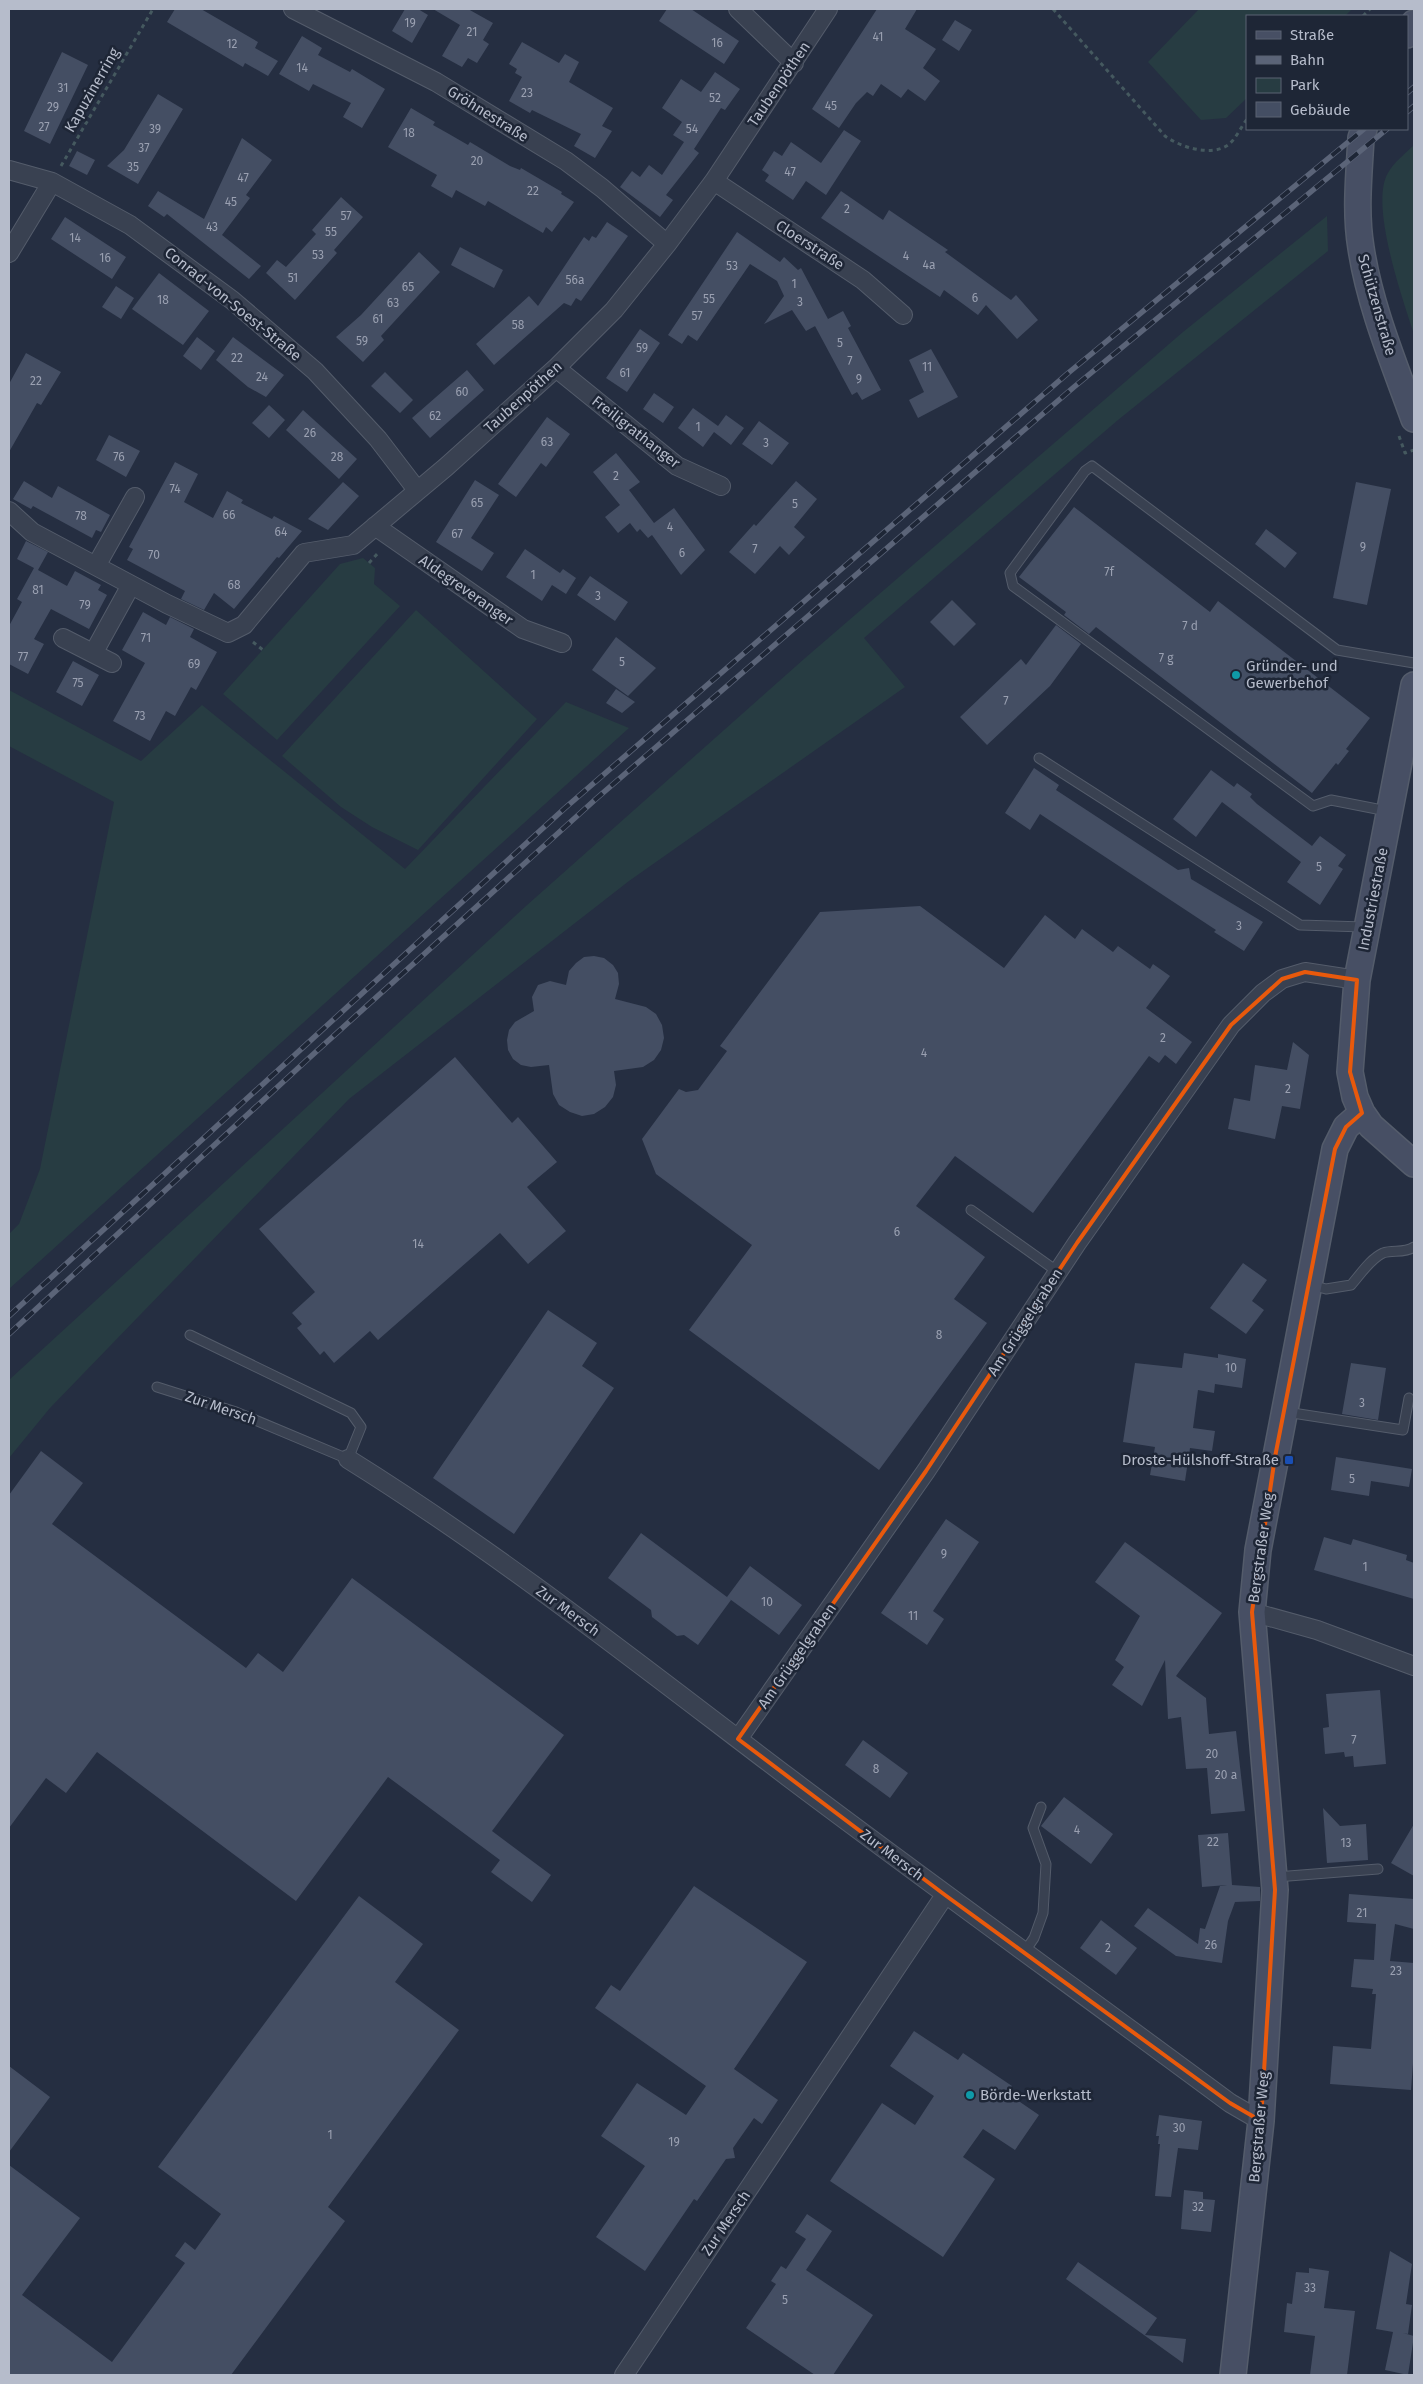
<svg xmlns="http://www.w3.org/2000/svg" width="1423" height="2384" viewBox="0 0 1423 2384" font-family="'Fira Sans',sans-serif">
<rect width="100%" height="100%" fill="#252e41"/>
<!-- green -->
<path fill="#273c42" d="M1199 9H1352L1345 16H1247V98L1226 118 1201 120 1148 62Z
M1414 145V334C1403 300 1369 204 1388 173 1393 163 1406 153 1414 145Z
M1327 216 1328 251 1118 420 864 638 905 687 629 881 349 1099 50 1408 9 1458V1380L526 906 804 659 1183 332Z
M363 558 375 568 374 584 400 606 277 740 223 694 340 564Z
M416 610 537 719 418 850 372 827 341 807 282 756Z
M9 690 141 761 202 705 405 869 566 702 629 728 9 1289V1234L19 1224 40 1169 114 802 9 746Z"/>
<!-- building -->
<path fill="#444e63" d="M175 9H201L258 42 255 48 278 61 268 76 245 63 243 67 167 22Z
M405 9H418L428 15 412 43 392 31Z
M433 9H468L493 23 483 40 489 44 477 63 468 58 462 67 442 56 460 25Z
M667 9H691L739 41 724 64 659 21Z
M877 9H917L905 29 936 49 923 68 940 81 925 101 908 89 901 98 881 84 873 96 867 92 856 103 839 128 812 109Z
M955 20 972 30 959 51 942 40Z
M302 36 322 48 318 55 350 72 352 69 385 89 362 128 343 117 351 103 313 84 309 91 279 74Z
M522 42 559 63 565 54 579 62 569 82 613 108 602 126 612 131 595 158 574 146 581 134 532 110 530 113 509 101 522 77 515 73 517 69 509 64Z
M62 52 88 65 50 144 24 131Z
M715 72 740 89 725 110 721 108 694 149 699 153 666 195 673 200 660 217 620 187 632 171 640 177 649 165 662 175 684 142 673 135 682 122 662 108 681 79 701 92Z
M158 94 183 109 138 184 107 166 124 150Z
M411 108 435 122 433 125 449 134 468 145 470 142 510 166 520 170 521 168 562 192 561 194 574 202 552 232 546 227 543 233 488 201 485 206 456 190 452 198 431 186 437 175 388 147Z
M844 130 861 141 826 195 806 181 793 200 765 181 769 175 762 170 774 151 782 156 791 142 821 163Z
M242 138 272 160 246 195 250 198 222 235 261 266 249 279 167 214 164 217 148 206 158 191 204 219Z
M77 151 95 160 87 175 69 166Z
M841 191 883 220 889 210 948 250 945 252 1011 300 1016 295 1038 320 1017 339 986 305 978 315 944 290 940 297 821 218Z
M341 197 363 217 334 250 337 253 295 300 266 273 277 260 286 267 316 234 312 230Z
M65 217 126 257 112 279 51 239Z
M607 222 628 236 581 301 576 298 571 306 564 303 494 365 476 344 529 296 538 306 584 237 589 241 592 236 596 238Z
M737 232 780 262 784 257 798 270 801 268 828 319 806 331 792 310 764 324 784 296 777 281 750 264 697 341 688 335 682 344 668 335Z
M460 247 503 270 494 288 451 265Z
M419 252 440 272 381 336 384 340 363 362 336 337 361 315Z
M159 273 209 311 183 345 132 309Z
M116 286 134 298 121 319 102 307Z
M843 311 851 326 848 328 881 390 862 400 857 392 852 395 815 326Z
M640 329 660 343 627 392 606 378Z
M197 337 215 351 201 370 183 356Z
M233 337 284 375 266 397 248 387 216 360Z
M931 349 958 397 918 418 909 400 924 392 909 360Z
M26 353 61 372 41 405 37 403 9 452V384Z
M467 370 484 390 430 438 412 418Z
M385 372 413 400 400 413 371 386Z
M654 393 674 407 663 423 643 409Z
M269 405 285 420 269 438 252 423Z
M693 408 718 426 726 415 744 428 731 445 714 432 703 447 678 428Z
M303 410 357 459 339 479 286 430Z
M547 417 570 434 546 467 541 463 516 497 498 484Z
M759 421 789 443 772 465 742 444Z
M109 435 140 451 126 477 96 460Z
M616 453 640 482 629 490 654 523 674 508 705 550 681 575 652 535 648 538 640 529 637 532 630 523 618 533 605 517 620 505 593 472Z
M175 462 198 474 184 502 213 518 227 491 243 500 241 503 272 519 274 516 302 531 279 558 277 557 234 609 214 593 204 610 181 599 185 591 127 560 133 549 129 547Z
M475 480 499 495 471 538 494 553 482 571 436 542Z
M24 481 52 498 58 486 110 515 101 532 96 530 92 538 33 506 31 509 13 499Z
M796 481 817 499 794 527 805 537 789 555 780 546 755 574 729 552 754 524 756 526Z
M343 482 359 496 328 530 308 519Z
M1356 482 1391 489 1367 605 1333 598Z
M1074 507 1210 612 1218 601 1370 718 1346 749 1349 751 1338 765 1336 763 1312 793 1096 627 1089 634 1064 615 1066 612 1019 577Z
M1266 529 1297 553 1285 568 1255 544Z
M26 541 48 552 38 570 67 586 75 571 101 585 98 590 107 595 89 629 51 609 34 639 44 644 28 674 9 664V626L22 602 17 599 34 568 17 559Z
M525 549 560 573 563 569 576 578 566 594 552 585 542 601 506 577Z
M590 576 628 602 615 621 577 595Z
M952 600 976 624 954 646 930 622Z
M143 612 166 625 170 617 194 629 190 637 217 652 196 690 191 687 175 716 166 711 150 741 113 721 145 663 122 650Z
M1056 625 1081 644 1050 686 987 745 960 717 1021 659 1026 665Z
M616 637 656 668 628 696 592 670Z
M73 661 99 675 82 706 56 692Z
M616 689 635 702 622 713 606 703Z
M1034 768 1059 785 1056 790 1178 870 1189 868 1191 879 1263 922 1244 951 1214 932 1216 930 1040 814 1030 830 1005 813Z
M1211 770 1234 787 1237 783 1252 794 1250 797 1257 804 1312 846 1320 836 1346 855 1338 866 1343 869 1320 905 1287 882 1301 862 1222 802 1196 837 1173 819Z
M920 906 1004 968 1045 915 1075 939 1082 929 1113 952 1118 946 1150 969 1153 964 1170 976 1146 1008 1192 1042 1176 1064 1165 1055 1159 1063 1149 1056 1033 1213 955 1156 916 1206 985 1257 954 1299 987 1323 879 1470 689 1330 752 1245 656 1174 642 1139 679 1089 686 1092 698 1090 727 1051 720 1046 820 912Z
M594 956 604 958 613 965 618 973 619 984 615 999 646 1007 656 1014 662 1025 664 1038 661 1050 654 1060 643 1067 614 1071 616 1085 613 1097 605 1107 594 1114 582 1116 570 1112 559 1105 553 1094 549 1065 531 1067 521 1065 513 1059 508 1050 507 1040 509 1030 515 1022 534 1011 532 997 538 985 550 981 566 985 569 971 576 963 584 957Z
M1293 1042 1309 1055 1300 1109 1282 1106 1275 1139 1228 1129 1234 1098 1250 1101 1255 1065 1287 1070Z
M455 1057 512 1123 518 1117 557 1162 527 1187 566 1231 528 1264 500 1233 378 1340 370 1331 334 1363 324 1351 320 1355 297 1328 302 1324 292 1313 315 1292 259 1229Z
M1243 1263 1267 1280 1252 1301 1264 1310 1246 1334 1210 1308Z
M548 1310 597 1343 582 1366 614 1388 514 1534 433 1478Z
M1184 1353 1218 1358V1354L1246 1359 1242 1388 1215 1384 1214 1393 1198 1390 1193 1428 1215 1431 1212 1451 1190 1448 1185 1481 1150 1475 1155 1447 1123 1442 1135 1363 1182 1368Z
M1351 1363 1386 1368 1378 1420 1342 1414Z
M41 1451 83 1483 52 1524 246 1668 258 1653 283 1672 352 1578 564 1735 492 1831 551 1875 532 1902 491 1872 500 1860 388 1777 296 1901 97 1752 66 1793 46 1778 9 1828V1495Z
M1336 1457 1412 1469 1409 1487 1371 1481 1369 1496 1331 1490Z
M946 1519 979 1542 933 1611 944 1619 927 1645 881 1613Z
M641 1533 731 1600 698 1645 684 1635 677 1636 652 1617 651 1610 608 1578Z
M1324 1537 1351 1545 1353 1539 1407 1555 1406 1560 1414 1563V1599L1314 1570Z
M1125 1542 1222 1613 1176 1676 1206 1698 1209 1734 1236 1731 1245 1811 1211 1814 1207 1768 1186 1769 1181 1717 1168 1719 1165 1660 1142 1706 1112 1685 1124 1667 1115 1660 1140 1616 1095 1582Z
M750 1566 802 1605 779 1635 727 1597Z
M1380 1690 1386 1764 1354 1767 1353 1756 1345 1757 1344 1752 1325 1754 1323 1728 1329 1727 1326 1694Z
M863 1740 908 1773 890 1798 845 1765Z
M1064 1797 1113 1834 1091 1864 1041 1826Z
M1323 1808 1340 1826 1366 1824 1368 1860 1327 1863Z
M1414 1824V1876L1391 1863Z
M1228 1833 1232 1885 1260 1887V1901L1235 1902 1228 1921 1222 1963 1176 1956 1134 1926 1148 1908 1198 1944 1200 1928 1205 1929 1220 1886 1227 1885 1202 1887 1198 1835Z
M694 1886 807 1962 734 2069 778 2100 762 2124 754 2118 733 2148 735 2158 726 2159 697 2201 694 2199 645 2271 596 2237 645 2166 601 2136 637 2083 686 2115 706 2086 595 2008 611 1985 620 1991Z
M1349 1894 1414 1899V1929L1395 1924 1390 1961 1414 1963V2050L1411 2090 1330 2084 1333 2046 1371 2049 1376 1994H1372L1373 1989 1351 1987 1354 1959 1374 1960 1376 1924 1347 1922Z
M359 1896 423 1944 395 1982 459 2030 328 2207 345 2221 231 2375H9V2165L80 2218 22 2295 112 2362 185 2263 175 2256 185 2242 195 2250 221 2214 158 2167Z
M1101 1920 1137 1948 1116 1975 1080 1948Z
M914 2031 958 2060 963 2053 1012 2086 1007 2093 1039 2115 1015 2150 983 2129 963 2157 995 2179 943 2257 830 2181 882 2103 915 2125 934 2096 890 2066Z
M9 2066 50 2097 9 2152Z
M1159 2115 1202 2121 1198 2150 1178 2148 1171 2197 1155 2196 1160 2144H1158L1159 2136H1156Z
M1184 2190 1203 2192V2199L1215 2200 1211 2232 1181 2229Z
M807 2214 832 2231 806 2270 873 2315 833 2375H815L746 2328 776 2284 771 2281 781 2266 786 2269 806 2239 795 2232Z
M1390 2251 1412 2264 1406 2304 1412 2305 1408 2334 1403 2333 1414 2336 1408 2375 1385 2370 1393 2332 1376 2329Z
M1078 2262 1157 2318 1145 2335 1186 2339 1183 2363 1066 2279Z
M1309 2268 1329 2271 1324 2308 1355 2311 1347 2375H1310L1315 2336 1284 2332 1287 2303 1292 2304 1296 2272 1309 2273Z"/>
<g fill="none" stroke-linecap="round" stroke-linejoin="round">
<defs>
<path id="lane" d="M1039 758 1300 925 1364 927
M1387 811 1331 800 1313 806 1013 586 1010 573 1085 471 1092 466 1337 650 1414 663
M971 1210 1058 1272
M1311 1285 1326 1289 1351 1285C1360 1275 1370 1259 1383 1253 1393 1249 1403 1254 1414 1247
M157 1387 236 1412 348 1459 361 1427 351 1413 190 1335
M1286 1412 1403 1430 1409 1398
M1276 1877 1378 1869
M1025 1951 1034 1938 1043 1913 1046 1864 1033 1828 1041 1807"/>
<path id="street" d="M293 9 436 82 566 161 602 188 667 244
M738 9 794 63
M9 170 52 182 130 225 232 300 315 371 378 439 417 490
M714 181 863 280 903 315
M9 253 52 182
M556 368 677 466 721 486
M9 511 32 532 167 604 228 633 244 625 304 553 353 545 446 467 556 368 614 310 667 244 714 181 828 9
M375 526 523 629 562 643
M96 566 135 497
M63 638 112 663
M94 652 131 585
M348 1459C502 1555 644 1668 788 1777 934 1887 1083 1994 1230 2103L1261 2121
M1252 1612 1317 1630 1414 1666
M738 1739 926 1471 1077 1243 1231 1025 1263 993 1282 979 1305 972 1357 980
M624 2375 945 1895"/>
<path id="secondary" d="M1407 35 1414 23
M1364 129 1361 138C1359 175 1355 212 1361 248 1370 307 1394 363 1414 419
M1414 685 1357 980 1350 1072 1355 1097 1362 1113 1371 1126 1414 1164
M1233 2375 1261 2121 1275 1890 1252 1612 1258 1550 1335 1149 1346 1127 1362 1113"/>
</defs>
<!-- lane casing -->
<use href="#lane" stroke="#545c6b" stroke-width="11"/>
<!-- street casing -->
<use href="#street" stroke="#545c6b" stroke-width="20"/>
<!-- secondary casing -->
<use href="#secondary" stroke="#545c6b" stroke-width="28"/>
<!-- path -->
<path stroke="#45595f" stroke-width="3" stroke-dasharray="4 4" stroke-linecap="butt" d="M1053 9 1165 136C1180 147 1211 157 1228 145 1236 139 1241 127 1247 119
M1363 16 1370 9
M61 166 153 9
M1399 436 1405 453 1414 450
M369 563 379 552
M253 642 263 650"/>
<!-- lane -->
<use href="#lane" stroke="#394151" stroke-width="9"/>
<!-- street -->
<use href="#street" stroke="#394151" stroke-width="18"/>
<!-- secondary -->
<use href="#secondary" stroke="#474f64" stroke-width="25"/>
<defs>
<path id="rail" d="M1407 93 1414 87
M1407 112 1414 106
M9 1316 565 808 1067 374 1364 129
M9 1334 308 1059 597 798 1074 387 1387 129"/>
</defs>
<!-- rail casing -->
<use href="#rail" stroke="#5b6478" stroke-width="5.5"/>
<!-- rail -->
<use href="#rail" stroke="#1e2636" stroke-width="4" stroke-dasharray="11" stroke-linecap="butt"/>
</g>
<!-- marked area -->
<path fill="none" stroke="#e8590c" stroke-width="4" stroke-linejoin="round" d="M1305 972 1357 980 1350 1072 1362 1113 1346 1127 1335 1149 1275 1457 1252 1612 1275 1890 1261 2121 1230 2103 945 1895 738 1739 926 1471 1077 1243 1231 1025 1282 979Z"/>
<!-- markers -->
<g fill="#0f9aa8" stroke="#1e2636" stroke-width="2">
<circle cx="1236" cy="675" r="5"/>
<circle cx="970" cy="2095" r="5"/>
</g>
<rect fill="#1a4fb4" stroke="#1e2636" stroke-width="2" x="1284" y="1455" width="10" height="10" rx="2.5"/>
<g text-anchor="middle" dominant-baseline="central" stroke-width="5" stroke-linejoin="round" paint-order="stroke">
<!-- number labels -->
<g font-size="12" fill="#9aa0b1">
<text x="410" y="23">19</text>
<text x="472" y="32">21</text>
<text x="878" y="37">41</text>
<text x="717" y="43">16</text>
<text x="232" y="44">12</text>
<text x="302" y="68">14</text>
<text x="63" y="88">31</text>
<text x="527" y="93">23</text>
<text x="715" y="98">52</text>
<text x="831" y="106">45</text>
<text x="53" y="107">29</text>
<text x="44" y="127">27</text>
<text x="155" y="129">39</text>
<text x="692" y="129">54</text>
<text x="409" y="133">18</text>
<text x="144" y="148">37</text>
<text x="477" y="161">20</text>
<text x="133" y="167">35</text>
<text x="790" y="172">47</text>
<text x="243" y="178">47</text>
<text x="533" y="191">22</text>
<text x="231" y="202">45</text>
<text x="847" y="209">2</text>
<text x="346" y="216">57</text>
<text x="212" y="227">43</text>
<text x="331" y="232">55</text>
<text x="75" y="238">14</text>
<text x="318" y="255">53</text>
<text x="906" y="256">4</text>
<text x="105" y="258">16</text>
<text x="929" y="265">4a</text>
<text x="732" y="266">53</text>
<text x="293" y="278">51</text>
<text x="575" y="280">56a</text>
<text x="794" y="284">1</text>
<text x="408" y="287">65</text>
<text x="975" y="298">6</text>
<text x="709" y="299">55</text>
<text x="163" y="300">18</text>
<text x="800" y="302">3</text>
<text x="393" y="303">63</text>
<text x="697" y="316">57</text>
<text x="378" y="319">61</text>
<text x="518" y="325">58</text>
<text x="362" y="341">59</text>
<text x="840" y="343">5</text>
<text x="642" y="348">59</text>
<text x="237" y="358">22</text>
<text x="850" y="361">7</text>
<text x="927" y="367">11</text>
<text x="625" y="373">61</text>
<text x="262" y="377">24</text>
<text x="859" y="379">9</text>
<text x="36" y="381">22</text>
<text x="462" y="392">60</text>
<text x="435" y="416">62</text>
<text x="698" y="427">1</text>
<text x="310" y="433">26</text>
<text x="547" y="442">63</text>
<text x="766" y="443">3</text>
<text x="119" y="457">76</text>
<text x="337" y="457">28</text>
<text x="616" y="476">2</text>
<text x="175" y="489">74</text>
<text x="477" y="503">65</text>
<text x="795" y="504">5</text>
<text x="229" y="515">66</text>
<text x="81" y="516">78</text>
<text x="670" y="527">4</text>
<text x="281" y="532">64</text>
<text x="457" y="534">67</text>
<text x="1363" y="547">9</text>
<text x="755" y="549">7</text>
<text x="682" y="553">6</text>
<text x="154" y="555">70</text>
<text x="1109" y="572">7f</text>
<text x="533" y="575">1</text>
<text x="234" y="585">68</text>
<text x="38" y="590">81</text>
<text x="598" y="596">3</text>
<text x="85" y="605">79</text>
<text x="1190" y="626">7 d</text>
<text x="146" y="638">71</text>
<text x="23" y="657">77</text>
<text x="1166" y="658">7 g</text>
<text x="622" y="662">5</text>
<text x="194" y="664">69</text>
<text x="78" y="683">75</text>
<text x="1006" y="701">7</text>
<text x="140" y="716">73</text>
<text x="1319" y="867">5</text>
<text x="1239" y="926">3</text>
<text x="1163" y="1038">2</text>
<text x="924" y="1053">4</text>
<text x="1288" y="1089">2</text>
<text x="897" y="1232">6</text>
<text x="418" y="1244">14</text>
<text x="939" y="1335">8</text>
<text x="1231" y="1368">10</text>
<text x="1362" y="1403">3</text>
<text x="1352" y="1479">5</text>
<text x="944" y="1554">9</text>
<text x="1365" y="1567">1</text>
<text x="767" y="1602">10</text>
<text x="913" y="1616">11</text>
<text x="1354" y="1740">7</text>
<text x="1212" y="1754">20</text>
<text x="876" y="1769">8</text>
<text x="1226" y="1775">20 a</text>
<text x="1077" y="1830">4</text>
<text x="1213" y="1842">22</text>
<text x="1346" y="1843">13</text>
<text x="1362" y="1913">21</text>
<text x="1211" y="1945">26</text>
<text x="1108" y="1948">2</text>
<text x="1396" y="1971">23</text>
<text x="1179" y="2128">30</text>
<text x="330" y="2135">1</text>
<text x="674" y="2142">19</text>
<text x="1198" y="2207">32</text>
<text x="1310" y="2288">33</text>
<text x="785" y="2300">5</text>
</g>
<!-- street labels -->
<g font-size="15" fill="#b6bccb" stroke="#1e2636">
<text transform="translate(779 84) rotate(-56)">Taubenpöthen</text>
<text transform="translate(92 90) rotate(-60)">Kapuzinerring</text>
<text transform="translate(488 114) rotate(32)">Gröhnestraße</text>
<text transform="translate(810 245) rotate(33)">Cloerstraße</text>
<text transform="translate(233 304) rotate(39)">Conrad-von-Soest-Straße</text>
<text transform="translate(1377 305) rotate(74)">Schützenstraße</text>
<text transform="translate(523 397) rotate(-42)">Taubenpöthen</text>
<text transform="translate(636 432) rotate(38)">Freiligrathanger</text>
<text transform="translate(466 590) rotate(35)">Aldegreveranger</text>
<text transform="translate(1373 899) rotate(-79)">Industriestraße</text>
<text transform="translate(1025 1322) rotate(-57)">Am Grüggelgraben</text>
<text transform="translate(221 1408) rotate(19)">Zur Mersch</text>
<text transform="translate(1261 1548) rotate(-82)">Bergstraßer Weg</text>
<text transform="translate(568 1611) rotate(36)">Zur Mersch</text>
<text transform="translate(797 1656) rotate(-55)">Am Grüggelgraben</text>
<text transform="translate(892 1855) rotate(37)">Zur Mersch</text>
<text transform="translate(1259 2127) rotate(-85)">Bergstraßer Weg</text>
<text transform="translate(726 2223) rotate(-56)">Zur Mersch</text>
</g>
<!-- poi labels -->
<g font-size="15" fill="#b6bccb" stroke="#1e2636" text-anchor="start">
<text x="1246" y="666">Gründer- und<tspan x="1246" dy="17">Gewerbehof</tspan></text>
<text x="1279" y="1460" text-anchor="end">Droste-Hülshoff-Straße</text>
<text x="980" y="2095">Börde-Werkstatt</text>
</g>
</g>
<!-- border -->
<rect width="1423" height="2384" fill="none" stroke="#b6bccb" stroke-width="20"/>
<!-- legend -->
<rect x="1246" y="15" width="162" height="115" fill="#1e2636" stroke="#5b6272"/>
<rect x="1256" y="31" width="25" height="8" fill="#474f64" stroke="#5b6272"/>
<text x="1290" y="40" font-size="15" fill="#b6bccb">Straße</text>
<rect x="1256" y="56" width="25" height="8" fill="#5b6478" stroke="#5b6272"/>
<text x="1290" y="65" font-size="15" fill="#b6bccb">Bahn</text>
<rect x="1256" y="78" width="25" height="15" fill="#273c42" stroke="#5b6272"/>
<text x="1290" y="90" font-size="15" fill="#b6bccb">Park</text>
<rect x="1256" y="102" width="25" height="15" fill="#444e63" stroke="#5b6272"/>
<text x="1290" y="115" font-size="15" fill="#b6bccb">Gebäude</text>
</svg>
